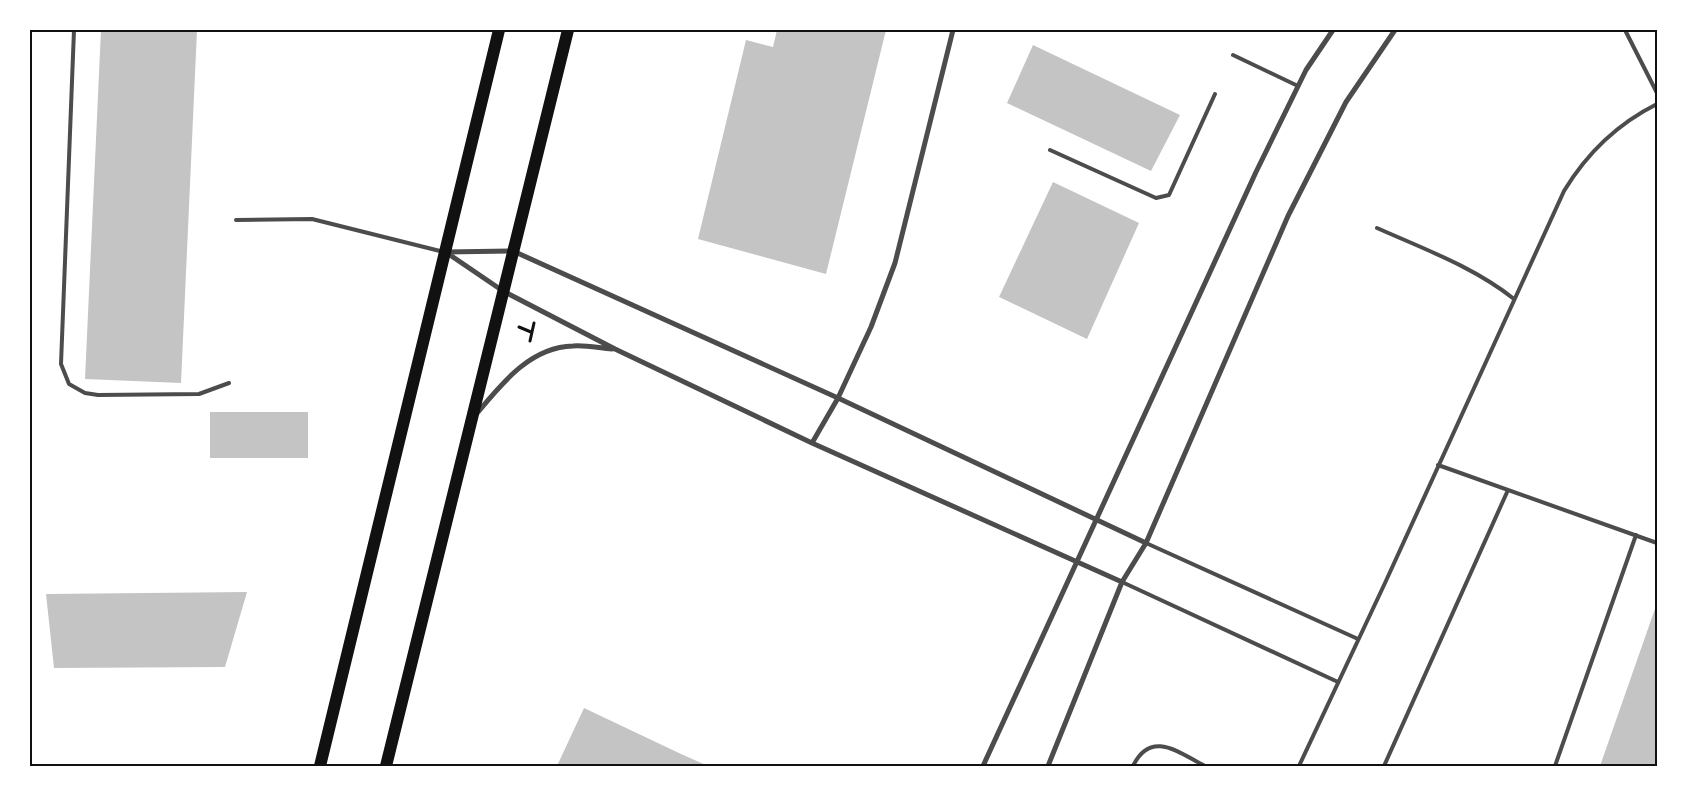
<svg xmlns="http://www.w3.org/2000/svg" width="1687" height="796" viewBox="0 0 1687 796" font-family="Poppins,sans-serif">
<rect width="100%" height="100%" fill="#fff"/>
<!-- building -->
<path fill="#c4c4c4" d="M101 30H197L181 383 85 379Z
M777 30H886L826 274 698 239 746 40 773 47Z
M1033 45 1180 115 1151 171 1007 103Z
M1053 182 1139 223 1087 339 999 297Z
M210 412H308V458H210Z
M247 592 225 667 54 668 46 594Z
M1657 604V766H1600L1657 603Z
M584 708 681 754 708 766H557Z"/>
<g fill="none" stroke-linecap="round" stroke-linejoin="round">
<!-- path -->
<path stroke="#111" stroke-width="3" d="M519 327 531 332
M530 341 534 323"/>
<!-- service -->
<path stroke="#4c4c4c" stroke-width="4" d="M74 30 61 364 69 384 85 393 98 395 199 394 229 383
M1625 30 1657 93
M1233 55 1298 86
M1050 150 1156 198 1169 195 1215 94
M236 220 312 219 444 252
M1377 228C1424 249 1474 267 1514 299
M1438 465 1657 543
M1146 543 1358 639
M1122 582 1338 682
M1133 766C1151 729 1179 753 1205 766
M1299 766 1385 583 1564 191C1587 153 1617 124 1657 104
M1384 766 1508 490
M1555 766 1636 535"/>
<!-- minor -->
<path stroke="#4c4c4c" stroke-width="5" d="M446 252 513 251 838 398 1146 543
M447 253 503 291 615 349 812 443 1122 582
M478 412C503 382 531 347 573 346 586 345 599 348 612 349
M812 443 838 398 871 327 895 263 953 30
M983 766 1256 172 1306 70 1333 30
M1048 766 1122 582 1146 543 1288 216 1346 102 1395 30"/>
<!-- primary -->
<path stroke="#111" stroke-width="12" d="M320 766 499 30
M386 766 568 30"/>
</g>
<!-- border -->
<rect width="1687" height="796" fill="none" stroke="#ffffff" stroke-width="62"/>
<rect x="31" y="31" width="1625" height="734" fill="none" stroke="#111" stroke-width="2"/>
</svg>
